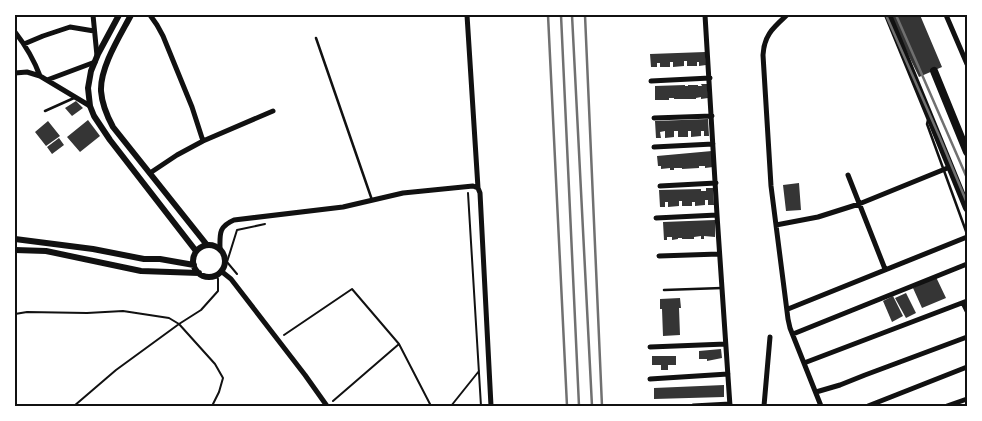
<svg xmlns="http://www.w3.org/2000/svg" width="982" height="421" viewBox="0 0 982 421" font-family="'Open Sans',sans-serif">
<rect width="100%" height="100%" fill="#fff"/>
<!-- building -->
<path fill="#353535" d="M889 15H920L942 67 919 77Z
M705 52 706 65 699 66V62H697V66H687V61H684V66L673 67V62H670V67H660V63H657V67H651L650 54Z
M701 84H707L708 98 701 99V97L696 98V99H674V98H669V100H655V86L685 85V86H688V85H698V86H702Z
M76 101 83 108 72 116 65 108Z
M708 119 709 136H704V131H701V136L691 137V131H688V137H678V131H674V137L665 138V131L660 132 661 138H656L655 121Z
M88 120 100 136 80 152 67 137Z
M48 121 60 136 46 146 35 132Z
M59 138 64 145 52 154 47 147Z
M712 151 713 167 705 168V166H699V168L682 169V168H674V170H670V168L661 169V166H658L657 156Z
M799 183 801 210 786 211 783 185Z
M706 188H713L714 205H708V200H705V205L695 206V202H692V206H682V201H679V206L668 207V202H665V207H660L659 190 701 189V191H706Z
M715 220V237L704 236V239H701V236L694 237V239H682V238H678V239L672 240V237H667V240H664L663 222Z
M936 277 946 298 922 308 913 288Z
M906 293 916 313 906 318 895 298Z
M893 296 903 316 892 322 883 301Z
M680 298 681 308H679L680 335 663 336 662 309H660V299Z
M721 349 722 358 707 361V359H699V351Z
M652 356H676V365H668V370H661V365H652Z
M724 385V397L654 399V388Z"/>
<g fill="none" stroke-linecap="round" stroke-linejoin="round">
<!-- path -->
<path stroke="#111" stroke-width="2" d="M468 193 481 406
M237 274 227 262 237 230 265 224
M15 314 27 312 87 313 123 311 169 318 179 324 215 364 223 378 219 392 212 406
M284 335 352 289 399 344 431 406H433
M333 401 399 344
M74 406 116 370 179 324 201 310 218 291V279L217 277
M451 406 479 371"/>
<!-- service -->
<path stroke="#111" stroke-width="2.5" d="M316 38 372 200
M45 111 74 98
M928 120 927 124 967 234
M664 290 722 288"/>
<!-- minor -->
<path stroke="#111" stroke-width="5" d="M93 15 97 56
M150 15 157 25 163 36 192 107 203 141
M467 15 478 188
M705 15 717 215 730 406
M787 15C773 28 764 35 763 55L771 186 788 319 790 328 821 406
M946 15 967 64
M15 32C26 46 34 60 40 76
M24 44 43 36 70 27 94 31
M15 73 27 72 40 76 90 106
M47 80 95 62
M651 81 710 78
M654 118 712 116
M654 147 713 144
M150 173 177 155 203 141 273 111
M848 175 885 269
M660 186 716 183
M656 218 717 215
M776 225 818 217 859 204 950 167
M220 250C220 234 218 227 234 220L343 207 403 193 473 186 478 188 480 193 491 406
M659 256 719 254
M221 271 231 279 305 375 327 406
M963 303 967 311
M788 309 967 237
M793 334 967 264
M650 347 726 344
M804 363 967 301
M650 379 728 374
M816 392 840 385 865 375 967 337
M693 406 730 404
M764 406 770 337
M868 406 967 367
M947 406 967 399"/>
<!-- tertiary -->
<path stroke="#111" stroke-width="6" d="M119 15 98 54 91 71 88 88 90 106 94 116 110 140 196 251
M131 15C120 36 100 67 101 91 102 104 107 116 113 127L207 245
M15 239 93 249 144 259H160L194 265
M193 261a16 16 0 1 1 32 0a16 16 0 1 1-32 0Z
M15 250 46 251 141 271 199 273"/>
<!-- secondary -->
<path stroke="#111" stroke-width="8" d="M888 15 967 208
M934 71 967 152"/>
<!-- rail -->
<path stroke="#707070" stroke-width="2.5" d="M548 15 567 406
M561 15 579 406
M572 15 592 406
M585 15 602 406
M886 15 940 138 967 203
M896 15 967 178"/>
</g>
<!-- border -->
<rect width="982" height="421" fill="none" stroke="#ffffff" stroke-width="32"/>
<rect x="16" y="16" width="950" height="389" fill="none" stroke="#111" stroke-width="2"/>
</svg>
